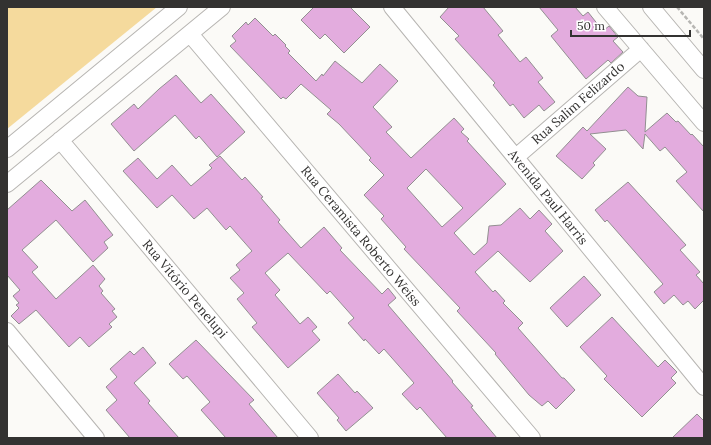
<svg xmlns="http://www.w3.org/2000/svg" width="711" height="445" viewBox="0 0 711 445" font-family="Lora,serif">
<rect width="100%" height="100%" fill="#fbfaf7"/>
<!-- green -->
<path fill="#f5da9d" d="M7 7H157L7 129Z"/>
<!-- building -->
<path fill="#e3acde" stroke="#928f91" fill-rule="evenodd" d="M314 7H350L370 27 344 53 325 34 320 39 301 20Z
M449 7H483L503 31 498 35 520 62 526 57 543 78 538 82 555 102 544 111 539 105 524 118 513 104 510 106 493 85 495 83 455 39 459 36 440 17Z
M539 7H575L583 16 588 12 603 31 609 26 618 37 613 41 623 52 611 63 608 60 586 79 551 36 558 30Z
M255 18 273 36 275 34 286 45 285 46 290 51 288 53 316 81 322 74 323 76 335 61 362 83 380 64 398 81 373 107 392 127 386 132 411 158 454 118 464 129 461 132 469 139 467 141 506 184 454 233 474 255 487 243 489 226 501 225 520 208 530 219 539 210 552 224 545 231 563 251 530 282 498 251 475 272 493 292 495 290 505 301 503 303 523 323 518 328 562 378H564L575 390 556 409 548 401 542 406 529 395 495 354 496 353 457 311 460 308 404 249 406 247 381 219 384 216 364 195 384 175 369 160 371 158 339 124 327 114 331 110 301 84 286 99 283 97 281 99 230 46 236 41 232 36 246 22 248 25ZM426 169 463 208 442 227 407 188Z
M176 75 201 103 211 94 245 132 217 157 199 136 196 139 175 115 134 151 111 124 134 104 138 109 159 89Z
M628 87 638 96 647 97 645 132 667 113 676 122 678 121 691 135 692 134 704 147V212L676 181 687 172 665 147 660 151 645 134 643 149 626 130 590 134 606 149 593 163 595 165 582 179 556 156 583 127 587 131Z
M220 156 242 180 245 177 263 197 261 198 280 220 278 222 301 248 324 227 342 248 340 250 382 294 388 288 396 298 388 305 453 381 452 382 473 406 471 407 497 438H447L420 407 417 410 402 394 414 383 384 349 379 354 365 339 364 341 348 323 354 318 330 291 327 294 288 253 265 273 280 290 275 295 300 324 308 317 317 327 312 331 320 340 288 368 252 327 257 323 237 299 244 293 230 278 240 270 236 265 252 251 230 226 226 230 207 208 194 219 172 195 157 208 123 171 138 158 157 179 172 165 191 186 212 168 209 165Z
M41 180 72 211 85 200 113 235 104 242 108 248 93 262 56 220 22 250 38 267 32 272 56 299 93 265 105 279 99 286 103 291 101 293 115 309 112 311 117 317 109 324 112 327 89 347 80 337 69 347 36 310 19 324 11 316 19 308 16 305 19 303 13 296 20 290 7 275V210Z
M628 182 686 245 680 250 700 272 696 275 704 284V300L695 309 688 301 683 305 674 295 664 304 654 292 663 284 607 220 605 222 595 210Z
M584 276 601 295 567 327 550 308Z
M612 317 658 367 665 360 677 372 671 378 676 383 642 417 604 379 607 376 580 347Z
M196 340 254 400 249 404 278 438H226L201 410 210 402 187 376 183 379 169 364Z
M143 347 156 363 134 383 150 401 148 403 179 438H130L106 410 117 400 106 387 117 377 110 369 130 351 134 355Z
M338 374 355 393 357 391 373 408 346 431 337 420 339 418 317 393Z
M697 414 704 421V438H672Z"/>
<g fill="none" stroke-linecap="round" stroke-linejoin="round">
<defs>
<path id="minor" d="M392 7 704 387
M605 7 704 123
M651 7 704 70
M190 34 532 438
M60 140 310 438
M7 149 179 7
M516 157 641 49
M7 184 222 7
M7 331 96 438"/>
</defs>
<!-- minor casing -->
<use href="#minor" stroke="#b7b5b2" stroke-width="18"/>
<!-- path -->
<path stroke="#b7b6b3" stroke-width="2.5" stroke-dasharray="4 2" stroke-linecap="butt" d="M677 7 704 39"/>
<!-- minor -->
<use href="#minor" stroke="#fff" stroke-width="16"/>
</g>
<g text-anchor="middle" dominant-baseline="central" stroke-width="3.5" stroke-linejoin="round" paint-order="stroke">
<!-- street labels -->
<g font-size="13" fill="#333231" stroke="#fff">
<text transform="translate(578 103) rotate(-41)">Rua Salim Felizardo</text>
<text transform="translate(548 197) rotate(51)">Avenida Paul Harris</text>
<text transform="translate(361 236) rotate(50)">Rua Ceramista Roberto Weiss</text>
<text transform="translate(185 289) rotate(50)">Rua Vitório Penelupi</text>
</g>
</g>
<!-- border -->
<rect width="711" height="445" fill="none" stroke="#333231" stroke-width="16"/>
<!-- scale -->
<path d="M571 30v6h119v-6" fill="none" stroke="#333231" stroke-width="2"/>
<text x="577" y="30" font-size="12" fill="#333231" stroke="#ffffff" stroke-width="3" paint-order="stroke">50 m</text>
</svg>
